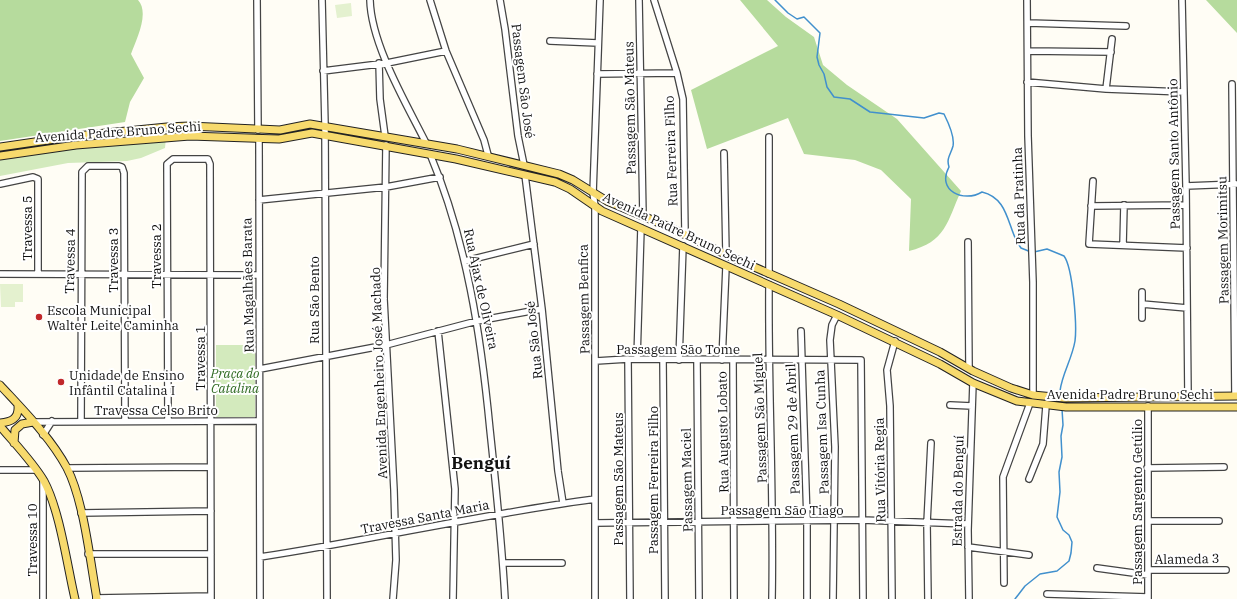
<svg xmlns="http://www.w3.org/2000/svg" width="1237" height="599" viewBox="0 0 1237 599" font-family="'IBM Plex Serif',serif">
<rect width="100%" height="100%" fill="#fffdf5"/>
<!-- green -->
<path fill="#d3eabd" d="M166 137 165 148 141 158 127 161 68 163 0 176V156Z
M216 345H255V417H216Z"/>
<!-- forest -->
<path fill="#b6db9d" d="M0 0H138C150 13 136 40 131 54L144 78 130 102 125 122 0 141Z
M740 0H767L786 17 814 37 823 65 847 85 897 119 961 191C947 222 946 242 909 251L911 199 881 170 855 160 804 154 788 118 707 149 691 90 778 46Z
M1206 0H1237V33Z"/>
<!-- pitch -->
<path fill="#e4f1cf" d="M351 3 352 16 337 18 335 5Z
M0 284H23V302H15V307H1Z"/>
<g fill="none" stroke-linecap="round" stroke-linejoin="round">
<!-- stream -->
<path stroke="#4190cd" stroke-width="1.5" d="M775 0 788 13 797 19 804 17 820 33 817 57 819 65 824 74 827 87 834 97 850 99 870 112 924 118 939 113 944 114C948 122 955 136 953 146 951 154 946 158 949 167 936 191 964 203 982 192 1007 198 1007 222 1017 242L1021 248 1031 252
M1034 252 1047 249 1064 256C1073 268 1077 326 1075 341 1072 359 1062 374 1060 391
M1015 599 1025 586 1040 574 1057 571 1069 561 1071 553 1072 542 1069 535 1063 530 1057 517 1060 492 1059 472 1062 457 1061 436 1063 425 1062 409"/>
<defs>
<path id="minor" d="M257 0 258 130
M322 0 325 125 327 599
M370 0C371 44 406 103 426 143
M430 0 446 51 484 140 488 155
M500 0 505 29 518 136 524 165
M639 0 643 216
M654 0 677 73 683 99 685 233
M1027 0 1028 136 1033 282V395
M1182 0 1186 186 1188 396
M1028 23 1126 26
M550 41 598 43
M1028 51 1111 52
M379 63 380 99 385 136
M323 71 387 63 446 51
M597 74 677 73
M1027 82 1106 89 1184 92
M1232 84 1235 396
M1106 89 1112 39
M259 140 260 599
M386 145 384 299 394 490 396 560 393 599
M724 153 726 254
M430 154C467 242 481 336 490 430 496 486 502 543 505 599
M525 175 542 309 558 471 563 503
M1093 181 1089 244 1187 248
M0 184 33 177 38 179V274
M1186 186 1237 184
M259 200 386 187 440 177
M1091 206 1186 205
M968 242 969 368
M1123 245 1124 205
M465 261 534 244
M0 274 258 275
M769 274V137
M769 285C768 390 774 494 772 599
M1142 304 1187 308
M1142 318V292
M438 331 455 489 453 599
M801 331 807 521V599
M628 359 630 599
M637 359 641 228
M663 360 665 599
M679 360 683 246
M722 360 726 267
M596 361 628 359 861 360 863 599
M697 361 699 599
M733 361 734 599
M260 369 386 345 477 321 542 309
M950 405 972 406
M81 421 82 172 88 166H119L122 167 124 173 125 421
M168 421 167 164 173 159H208L210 164 211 599
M33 422 259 421
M43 435 52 421
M67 468 210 467
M1147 468 1224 467
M0 470H36
M1029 479 1043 444 1046 406
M81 513 211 511
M1148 521H1219
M595 523 862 520 968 524
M968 547 1029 555
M88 554H211
M260 557C372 540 483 514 595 499
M503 563H562
M1097 568 1148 575
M1148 570H1226
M1004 583 1003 477 1030 403
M1047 594 1148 597
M96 598 211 596
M43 599V481
M595 599V206L593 193 600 0
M833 599 835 447 830 340 832 325 837 315
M892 599 890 406 887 370 895 341
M928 599 927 523 931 443
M969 599 968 530 973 383
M1148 599V406"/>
<path id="major" d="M0 147 76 136 167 127 189 126 280 130 310 124 457 149 559 174 573 180 607 201 669 227 729 256 839 304 940 352 973 371 1011 388 1033 395 1064 398 1237 396
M0 156 76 145 190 136 279 139 312 133 456 159 555 182 570 189 602 211 837 315 940 364 973 383 1017 401 1066 407H1237
M0 385C24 411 51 438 67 468 84 501 90 561 97 599
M0 423C12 422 19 418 18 406
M0 426C15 444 32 461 44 481 60 511 67 565 75 599
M14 443 15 430 22 424 33 422"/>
</defs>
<!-- minor casing -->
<use href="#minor" stroke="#444" stroke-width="8"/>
<!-- major casing -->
<use href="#major" stroke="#222" stroke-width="9"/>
<!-- minor -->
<use href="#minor" stroke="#fff" stroke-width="5.5"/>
<!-- major -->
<use href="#major" stroke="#f7da6d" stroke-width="7"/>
</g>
<!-- markers -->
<g fill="#c1282a" stroke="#fff" stroke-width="1.5">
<circle cx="39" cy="317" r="4"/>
<circle cx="61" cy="382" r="4"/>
</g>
<g text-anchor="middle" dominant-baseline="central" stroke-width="4" stroke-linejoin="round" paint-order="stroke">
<!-- street labels -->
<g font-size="13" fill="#111" stroke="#fff">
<text transform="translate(523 81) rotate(83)">Passagem São José</text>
<text transform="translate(630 108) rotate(-91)">Passagem São Mateus</text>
<text transform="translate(118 132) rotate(-4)">Avenida Padre Bruno Sechi</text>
<text transform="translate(671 151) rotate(-92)">Rua Ferreira Filho</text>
<text transform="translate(1174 154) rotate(-91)">Passagem Santo Antônio</text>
<text transform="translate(1019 196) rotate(-92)">Rua da Pratinha</text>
<text transform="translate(27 228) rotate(-90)">Travessa 5</text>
<text transform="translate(679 231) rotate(25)">Avenida Padre Bruno Sechi</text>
<text transform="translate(1223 240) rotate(-91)">Passagem Morimitsu</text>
<text transform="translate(156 256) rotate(-90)">Travessa 2</text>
<text transform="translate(113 260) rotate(-90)">Travessa 3</text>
<text transform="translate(70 261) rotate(-89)">Travessa 4</text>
<text transform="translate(248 285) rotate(-91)">Rua Magalhães Barata</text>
<text transform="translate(481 289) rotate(78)">Rua Ajax de Oliveira</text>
<text transform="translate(584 299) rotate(-91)">Passagem Benfica</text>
<text transform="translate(314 300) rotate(-90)">Rua São Bento</text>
<text transform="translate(534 340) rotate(-96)">Rua São José</text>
<text x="678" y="349">Passagem São Tome</text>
<text transform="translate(200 358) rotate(-90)">Travessa 1</text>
<text transform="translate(379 373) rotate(-92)">Avenida Engenheiro José Machado</text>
<text x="1130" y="394">Avenida Padre Bruno Sechi</text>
<text x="156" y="410">Travessa Celso Brito</text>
<text transform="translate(760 418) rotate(-92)">Passagem São Miguel</text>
<text transform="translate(793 429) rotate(-92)">Passagem 29 de Abril</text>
<text transform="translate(723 432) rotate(-91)">Rua Augusto Lobato</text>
<text transform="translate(822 432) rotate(-92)">Passagem Isa Cunha</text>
<text transform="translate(880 470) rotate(-91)">Rua Vitória Regia</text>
<text transform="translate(618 479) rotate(-90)">Passagem São Mateus</text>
<text transform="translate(653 480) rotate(-90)">Passagem Ferreira Filho</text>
<text transform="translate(687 480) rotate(-91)">Passagem Maciel</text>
<text transform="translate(958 491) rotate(-89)">Estrada do Benguí</text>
<text transform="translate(1137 502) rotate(-90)">Passagem Sargento Getúlio</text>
<text x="782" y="510">Passagem São Tiago</text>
<text transform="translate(425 517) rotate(-11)">Travessa Santa Maria</text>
<text transform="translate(32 540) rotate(-90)">Travessa 10</text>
<text transform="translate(1187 559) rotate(-1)">Alameda 3</text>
</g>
<!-- poi labels -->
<g font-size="13" fill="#111" stroke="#fff" text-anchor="start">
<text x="47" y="310">Escola Municipal<tspan x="47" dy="15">Walter Leite Caminha</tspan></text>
<text x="69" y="375">Unidade de Ensino<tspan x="69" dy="15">Infântil Catalina I</tspan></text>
</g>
<!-- park labels -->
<g font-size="13" font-style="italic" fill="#2d6920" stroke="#fff">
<text x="235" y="373">Praça do<tspan x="235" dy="15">Catalina</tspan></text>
</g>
<!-- district labels -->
<g font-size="17" font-weight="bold" fill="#111" stroke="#fff">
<text x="481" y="463">Benguí</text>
</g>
</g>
</svg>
